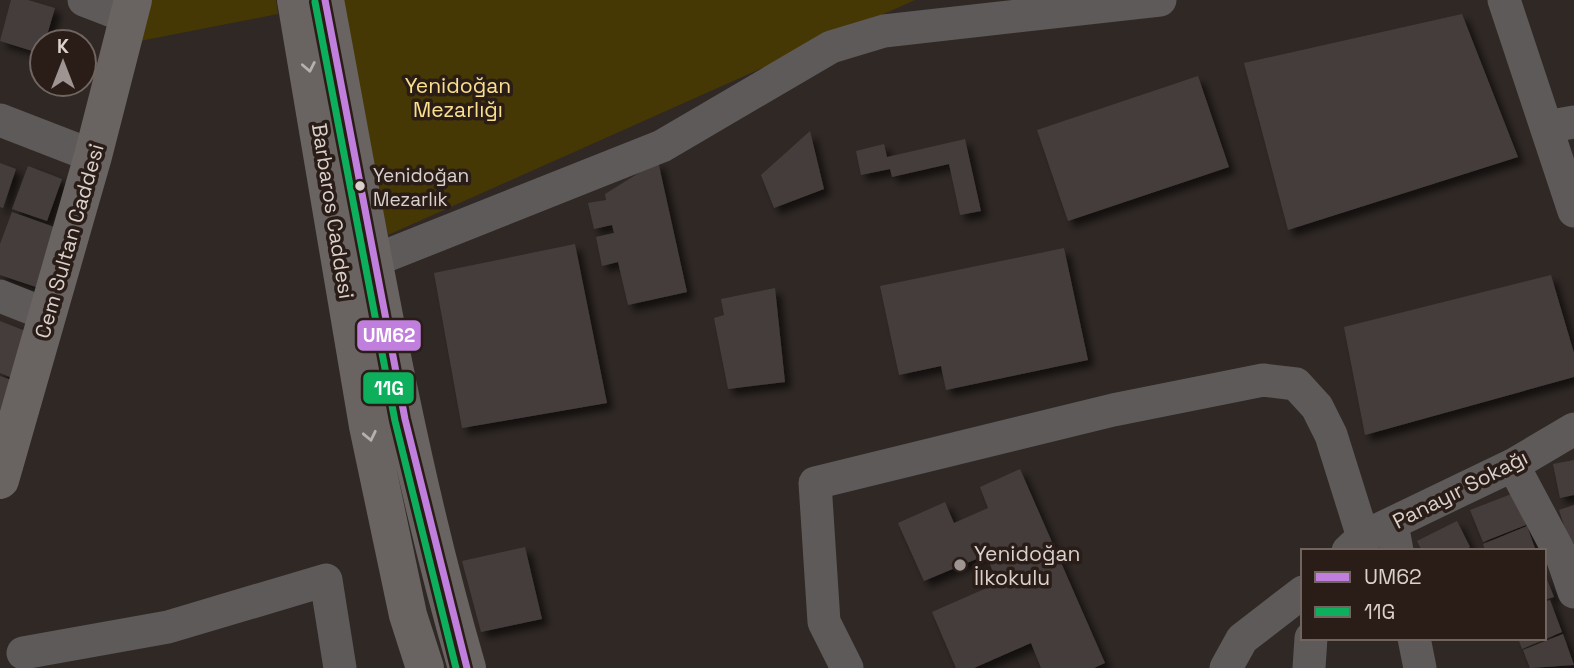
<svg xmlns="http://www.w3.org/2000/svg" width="1574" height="668" viewBox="0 0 1574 668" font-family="'Space Grotesk',sans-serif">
<defs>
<filter id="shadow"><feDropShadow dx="6" dy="6" stdDeviation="3.5" flood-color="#0009"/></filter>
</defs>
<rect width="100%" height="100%" fill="#2f2825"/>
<!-- green -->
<path fill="#453805" d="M152 0H276L278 14 140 41Z
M339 0H915L388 235Z"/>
<!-- building -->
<path fill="#443e3b" filter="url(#shadow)" d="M11 0H28L55 8 45 42H42V54L0 41Z
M1462 14 1518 157 1288 230 1244 63Z
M1198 76 1229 167 1068 221 1037 130Z
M810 131 824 189 774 208 761 175Z
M965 139 981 211 960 215 949 164 892 177 890 169 861 175 856 151 884 144 887 157Z
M658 161 687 292 628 305 618 262 602 266 596 237 614 233 612 225 594 229 588 203 606 200 605 194Z
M0 163 16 169 3 208 0 207Z
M28 166 62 179 47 221 12 209Z
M12 212 57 228 36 287 0 275V244Z
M575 244 607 403 462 428 434 273Z
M1064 248 1088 360 946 390 941 366 899 375 880 286Z
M1551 275 1574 353V377L1365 435 1344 327Z
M775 288 785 382 728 389 714 318 724 315 721 299Z
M0 321 28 332 10 377 0 373Z
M0 376 14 381 0 416Z
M1574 460V495L1560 498 1553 464Z
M1020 469 1105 663 1094 668H1041L1031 643 974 668H956L932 612 998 583 986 555 924 581 898 523 945 502 954 523 988 508 980 487Z
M1514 493 1526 525 1483 542 1470 510Z
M1574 505V543L1570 544 1559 510Z
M1457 521 1470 547 1464 551H1422L1417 541Z
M1527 526 1536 551H1485L1483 544Z
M525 547 542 619 481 632 462 561Z
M1544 572 1554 597 1544 600Z
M1550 600 1562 632 1522 649 1518 638H1544V602Z
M1563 634 1574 665 1530 668 1523 650Z"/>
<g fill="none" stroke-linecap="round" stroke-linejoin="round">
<!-- minor -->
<path stroke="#5e5a5a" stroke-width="33" d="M84 0 128 17
M1504 0 1574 211
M0 120 93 156
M1546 127 1574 122
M373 261 662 146 831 47 884 31 1160 0
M0 296 48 315
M1513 465 1562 557 1574 592
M1392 523 1397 551
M1348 551 1363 537 1513 465 1574 429
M1414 638 1420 668
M23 653 168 627 326 580 340 668
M847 668 824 622 815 483 1113 410 1263 380 1296 384 1317 407 1331 435 1363 537
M1226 668 1242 639 1303 592
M1309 668 1311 638"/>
<!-- major -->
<path stroke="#696462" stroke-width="38" d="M296 0 368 426 408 615 425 668
M325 0C367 223 403 449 467 668
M0 480 93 156 133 0"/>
<defs>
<path id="bus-1" d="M325 0 405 419 467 668"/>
<path id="bus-2" d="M315 2 395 421 456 668"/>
</defs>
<!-- bus-1 casing -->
<use href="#bus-1" stroke="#2a1d17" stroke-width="12"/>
<!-- bus-2 casing -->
<use href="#bus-2" stroke="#2a1d17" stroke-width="12"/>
<!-- bus-1 -->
<use href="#bus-1" stroke="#c07fdc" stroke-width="7"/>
<!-- bus-2 -->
<use href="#bus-2" stroke="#0daf5c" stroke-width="7"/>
</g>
<!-- one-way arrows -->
<defs><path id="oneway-chevron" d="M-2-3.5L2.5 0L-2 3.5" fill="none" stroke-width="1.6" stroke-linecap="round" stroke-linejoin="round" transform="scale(1.75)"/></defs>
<g stroke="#b8b0ac">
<use href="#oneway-chevron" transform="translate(309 67) rotate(79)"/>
<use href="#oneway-chevron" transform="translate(370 436) rotate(78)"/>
</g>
<!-- markers -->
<circle fill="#dad0cc" stroke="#2a1d17" stroke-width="2.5" cx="360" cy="186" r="6"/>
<circle fill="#9e9592" stroke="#2a1d17" stroke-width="2.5" cx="960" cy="565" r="7"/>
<g text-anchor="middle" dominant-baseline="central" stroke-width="7" stroke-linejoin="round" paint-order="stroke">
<!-- bus labels -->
<g font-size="19" fill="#dad0cc" stroke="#2a1d17" text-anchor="start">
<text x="373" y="175">Yenidoğan<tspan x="373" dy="24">Mezarlık</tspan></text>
</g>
<!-- park labels -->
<g font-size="21" fill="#fae08e" stroke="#2a1d17">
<text x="458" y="85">Yenidoğan<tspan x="458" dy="24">Mezarlığı</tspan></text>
</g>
<!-- street labels -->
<g font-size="21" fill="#dad0cc" stroke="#2a1d17">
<text transform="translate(333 211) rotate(81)">Barbaros Caddesi</text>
<text transform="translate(69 241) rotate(-74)">Cem Sultan Caddesi</text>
<text transform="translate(1460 489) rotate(-27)">Panayır Sokağı</text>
</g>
<!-- poi labels -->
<g font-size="21" fill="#dad0cc" stroke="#2a1d17" text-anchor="start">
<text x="974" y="553">Yenidoğan<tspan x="974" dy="24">İlkokulu</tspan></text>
</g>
</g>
<g stroke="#2a1d17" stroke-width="2.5">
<rect x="356" y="319" width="66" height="33" rx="7" fill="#c07fdc"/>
<rect x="362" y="371" width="53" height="34" rx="7" fill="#0daf5c"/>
</g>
<g font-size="19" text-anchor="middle" font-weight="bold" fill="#fff">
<text x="389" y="342">UM62</text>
<text x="389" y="395">11G</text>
</g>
<!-- legend -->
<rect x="1301" y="549" width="245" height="91" fill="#2a1d17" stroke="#70655f" stroke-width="2"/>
<rect x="1315" y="572" width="35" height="10" fill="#c07fdc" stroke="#70655f" stroke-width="2"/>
<text x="1364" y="584" font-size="21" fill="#dad0cc">UM62</text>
<rect x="1315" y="607" width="35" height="10" fill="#0daf5c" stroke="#70655f" stroke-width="2"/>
<text x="1364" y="619" font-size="21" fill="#dad0cc">11G</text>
<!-- north arrow -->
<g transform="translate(63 63)"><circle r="33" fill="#2a1d17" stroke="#70655f" stroke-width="2"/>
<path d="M0-5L12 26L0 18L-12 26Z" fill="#9e9592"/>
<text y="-10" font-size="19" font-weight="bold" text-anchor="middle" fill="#dad0cc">K</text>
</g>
</svg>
